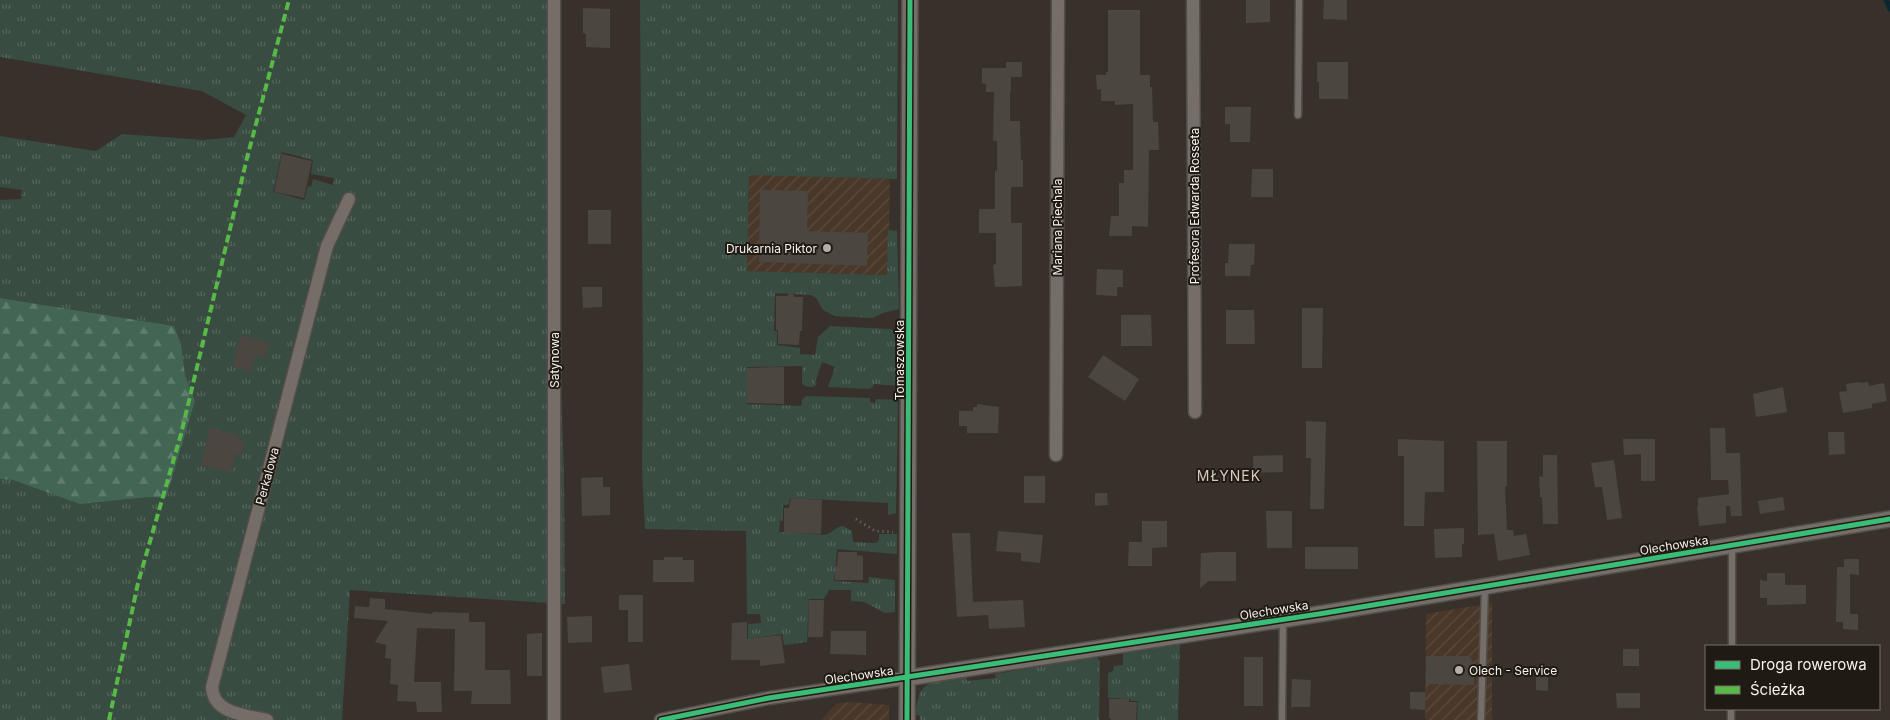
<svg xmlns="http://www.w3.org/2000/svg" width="1890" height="720" viewBox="0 0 1890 720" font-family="Inter,sans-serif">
<defs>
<pattern id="industrial-furrows" width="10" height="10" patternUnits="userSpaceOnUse" patternTransform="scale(1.25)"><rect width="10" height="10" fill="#49382a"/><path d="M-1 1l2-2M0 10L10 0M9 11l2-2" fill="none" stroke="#5b4c3f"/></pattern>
<pattern id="grass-tufts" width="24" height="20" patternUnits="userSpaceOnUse" patternTransform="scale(1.25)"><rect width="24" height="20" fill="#384c41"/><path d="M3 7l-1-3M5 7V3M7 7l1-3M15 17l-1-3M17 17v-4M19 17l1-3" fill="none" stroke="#56665d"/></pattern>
<pattern id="forest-firs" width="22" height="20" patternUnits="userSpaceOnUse" patternTransform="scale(1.25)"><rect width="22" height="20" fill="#436654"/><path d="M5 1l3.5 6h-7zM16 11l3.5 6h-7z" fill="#5f7c6d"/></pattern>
</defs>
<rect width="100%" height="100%" fill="#38312b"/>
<!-- industrial -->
<path fill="url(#industrial-furrows)" d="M749 174 890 179 888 275 747 271Z
M1492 603V720H1425L1426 614Z
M849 702 889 705V720H821L836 704Z"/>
<!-- grass -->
<path fill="url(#grass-tufts)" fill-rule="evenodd" d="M0 0H551L552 165 564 470 565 604 350 590 342 720H0V479L13 480 148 497 166 498 195 401 185 375 181 344 174 326 0 298V200L21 199 22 190 0 187V136L96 151 122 134 204 140 234 137 246 115 202 91 0 57ZM282 152 313 160 311 174 334 178 333 185 313 179 311 187 308 186 304 200 273 192Z
M640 0H898L897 179 749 175 747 271 887 275 888 230 897 231 899 309 883 313 873 318 835 316 823 310 816 298 811 295 775 293 774 331H777V345L800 348V354L815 355 818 337 830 326 891 329 898 333V386L874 384 872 388 868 389 828 387 835 367 822 362 815 383 817 384C812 389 808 387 802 384V366L747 367V404L801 406 802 400 806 396 870 398V402L875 403 876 399 898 400 896 513 888 515V503L790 498 789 504 783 505V521H780L779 532 825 535C832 533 835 527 843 526L852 531 853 542 876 543 879 540V534H897V554L837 549 834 581 868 583 869 577 895 580V612L885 613 864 602 851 601V590H829L824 599H809L807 642 784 645 782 634 748 639V624L761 623 760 614H747L746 531 645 529 642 470 643 364Z
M1180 643 1178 720H1137L1138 701H1131L1130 699 1108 698V673L1113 671 1114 666 1123 665V651Z
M1096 657 1100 661 1099 720H920V716L916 715C917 677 935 681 966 678L967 681 996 678 995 674Z"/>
<!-- forest -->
<path fill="url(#forest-firs)" d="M0 298 174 326 181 344 185 375 195 401 166 498 148 497 80 504 13 480 0 479Z"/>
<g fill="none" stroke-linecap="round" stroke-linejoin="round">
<!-- stream -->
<path stroke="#0a2733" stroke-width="5" d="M1886 0 1890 9"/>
</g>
<!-- building -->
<path fill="#4b4640" d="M1246 0H1270V22L1246 23Z
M1324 0H1347V20L1323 19Z
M583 8 610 9V48L586 47V34L583 33Z
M1108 10H1140V75H1150V87H1152L1153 122H1158L1159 150H1149L1148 227 1132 226V236H1109L1111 216H1119V183H1124V170H1133V104L1115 105V101H1101V89L1097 90 1096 75H1106V72H1108Z
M1006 62H1022V77H1011V92H1010V121H1020L1021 160H1023V187H1011V223H1022V286L995 287 993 265 996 264V233H979V209H995V170L997 171V141H993L994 92H986V84L982 83V68H1006Z
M1317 62H1348V99H1319V82H1317Z
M1225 107H1251L1250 142H1230V124H1225Z
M282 154 312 161 304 198 274 192Z
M1252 169H1273V197H1251Z
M760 190 808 191 807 231 868 233 867 266 759 262Z
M588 210H611V244H588Z
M1229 244H1255L1254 265H1251L1250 276H1225V263H1228Z
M1097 269 1123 270V287H1117V296L1096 295Z
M582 287H602V307L583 308Z
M791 292 795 297H803L802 331H800L799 345 778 344V330H776V296H787Z
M1302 308H1323L1322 368H1302Z
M1226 310H1254L1255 344H1226Z
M1121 315H1151L1152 346H1121Z
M241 335 269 343 265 358 256 355 251 372 233 367Z
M1103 355 1139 379 1125 401 1088 377Z
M784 367V404L747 403V368Z
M1859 382 1860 383 1868 382 1869 386 1884 383 1887 401 1872 404V408L1843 413 1839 392 1847 391 1846 384Z
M1783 387 1787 412 1756 417 1753 394Z
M977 404 999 407 998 433H967V426H959V411H973V407H977Z
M1306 421 1326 422 1324 509H1310L1311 458H1306Z
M210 428 239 435 238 440 245 442 241 455 236 454 231 473 201 465Z
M1710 428H1725L1726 453H1740L1742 516H1731L1730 506H1726V523L1699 526 1697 507 1698 506V498L1729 494 1728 480H1711Z
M1828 432H1844L1845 454 1829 455Z
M1398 439 1444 441V492H1425L1424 526H1404V456H1398Z
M1623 439H1655V481H1641V454L1624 455Z
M1477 441H1507V486H1505L1507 530H1513L1514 536 1526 534 1530 555 1498 561 1494 534 1478 535Z
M1283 455V472L1253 473V456Z
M1543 455H1557L1558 524H1543L1542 497H1540L1539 476 1543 477Z
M1614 460 1622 518 1607 520 1602 487H1595L1591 463Z
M1024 476H1045V503H1024Z
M603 477V487H610V515L582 516 581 478Z
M1095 493H1107L1108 505 1095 506Z
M1783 497 1785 510 1760 514 1758 501Z
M791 498 822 500 821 534 784 533V508H789Z
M1266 511H1292V548H1267Z
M1142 521H1167V547L1152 548V566H1128L1129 542H1142Z
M1464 528V544H1462V557L1435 558 1434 529Z
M998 531 1043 535 1040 563 1021 561V553L996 551Z
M952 533H970L973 602 1023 600 1025 627 989 629 988 615 957 617Z
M1305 547H1358V569H1305Z
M838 552H857V555L863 556V580H835V566H837Z
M1219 552H1236V581H1209L1200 588 1201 553Z
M664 557H683V560H694V582H653V560H664Z
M1844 559H1859V575L1850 574V614H1858V630L1843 629V622H1836L1837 567H1844Z
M1767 573H1785V585H1806V604L1767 605V598H1760V580L1767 581Z
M619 595H643V642H628V610H619Z
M370 598 385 599V609L432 614 433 612 469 613V622H485V670H510L511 704H471L472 691H454L455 629 417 628 414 682H441L442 712H417L416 702 397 701 398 685 390 684 391 659 385 658 386 645 375 642 388 621 354 618 355 606 369 607Z
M809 600H824L823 637H808Z
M592 616V642L568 643 567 617Z
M747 622V639L781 635 785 663 760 666V660H731L732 623Z
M831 631H866V655L830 654Z
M542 633V676H527V634Z
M1623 649H1639V666H1623Z
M1426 656H1468L1474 662V685L1426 684Z
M1244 657H1263V706H1244Z
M629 664 632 690 604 693 601 667Z
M1536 666H1548V691L1536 690Z
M1292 679 1311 680 1310 707H1291Z
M1410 692H1425V710L1410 709Z
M1616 693H1640V708H1617Z
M1109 699H1129V702H1137L1136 720H1111V718H1109Z"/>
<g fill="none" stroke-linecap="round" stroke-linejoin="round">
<defs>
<path id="service" d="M1298 115 1299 0
M1732 646V546
M1282 720 1283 620
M1481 720 1485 587
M1731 720V709"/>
<path id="minor" d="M1193 0 1195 412
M1056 455 1058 0
M267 720C246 715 213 714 212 687L327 246 349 199
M554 720V0
M661 720 769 698 907 678"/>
<path id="tertiary" d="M907 678 1325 613 1890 519
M907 720 910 0"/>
</defs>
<!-- service casing -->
<use href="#service" stroke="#534d48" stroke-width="9"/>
<!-- minor casing -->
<use href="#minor" stroke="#534d48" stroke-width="15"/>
<!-- tertiary casing -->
<use href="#tertiary" stroke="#534d48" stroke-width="18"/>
<!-- path -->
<path stroke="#716c67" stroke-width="3" stroke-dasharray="1 4" stroke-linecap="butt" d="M856 519 875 531 893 532"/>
<!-- service -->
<use href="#service" stroke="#746d68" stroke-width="6"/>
<!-- minor -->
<use href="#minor" stroke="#746d68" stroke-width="12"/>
<!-- tertiary -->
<use href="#tertiary" stroke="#746d68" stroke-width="15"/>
<!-- quiet -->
<path stroke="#58b947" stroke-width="4" stroke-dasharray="8 4" stroke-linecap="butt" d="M109 720 138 583 181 434 247 158 289 0"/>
<defs>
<path id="cycleway" d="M661 720 769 698 1325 613 1890 519
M907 720 910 0"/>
</defs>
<!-- cycleway casing -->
<use href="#cycleway" stroke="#201a15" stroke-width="8"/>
<!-- cycleway -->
<use href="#cycleway" stroke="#3abd76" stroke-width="5"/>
</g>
<!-- markers -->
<g fill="#b5aea7" stroke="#201a15" stroke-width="2">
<circle cx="827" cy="248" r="5"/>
<circle cx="1459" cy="670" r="5"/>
</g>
<g text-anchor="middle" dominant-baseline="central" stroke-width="4" stroke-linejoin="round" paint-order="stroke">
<!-- street labels -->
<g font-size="12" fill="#f9f1ea" stroke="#201a15">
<text transform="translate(1194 206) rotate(-90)">Profesora Edwarda Rosseta</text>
<text transform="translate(1057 227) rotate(-90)">Mariana Piechala</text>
<text transform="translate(554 360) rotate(-90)">Satynowa</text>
<text transform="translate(899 360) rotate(-90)">Tomaszowska</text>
<text transform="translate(267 476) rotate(-75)">Perkalowa</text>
<text transform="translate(1674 545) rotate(-9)">Olechowska</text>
<text transform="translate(1274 610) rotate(-9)">Olechowska</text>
<text transform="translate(859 675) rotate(-8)">Olechowska</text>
</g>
<!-- poi labels -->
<g font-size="12" fill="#f9f1ea" stroke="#201a15" text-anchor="end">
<text x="817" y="248">Drukarnia Piktor</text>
<text x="1469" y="670" text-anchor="start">Olech - Service</text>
</g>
<!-- neighbourhood labels -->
<g font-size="14" letter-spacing="1" fill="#d9c8bc" stroke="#201a15">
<text x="1229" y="475">MŁYNEK</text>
</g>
</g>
<!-- legend -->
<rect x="1705" y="645" width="175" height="65" fill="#201a15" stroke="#77706a"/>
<rect x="1715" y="661" width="25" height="8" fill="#3abd76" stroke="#77706a"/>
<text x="1750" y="670" font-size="15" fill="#f9f1ea">Droga rowerowa</text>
<rect x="1715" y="686" width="25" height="8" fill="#58b947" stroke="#77706a"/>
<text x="1750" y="695" font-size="15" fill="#f9f1ea">Ścieżka</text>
</svg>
